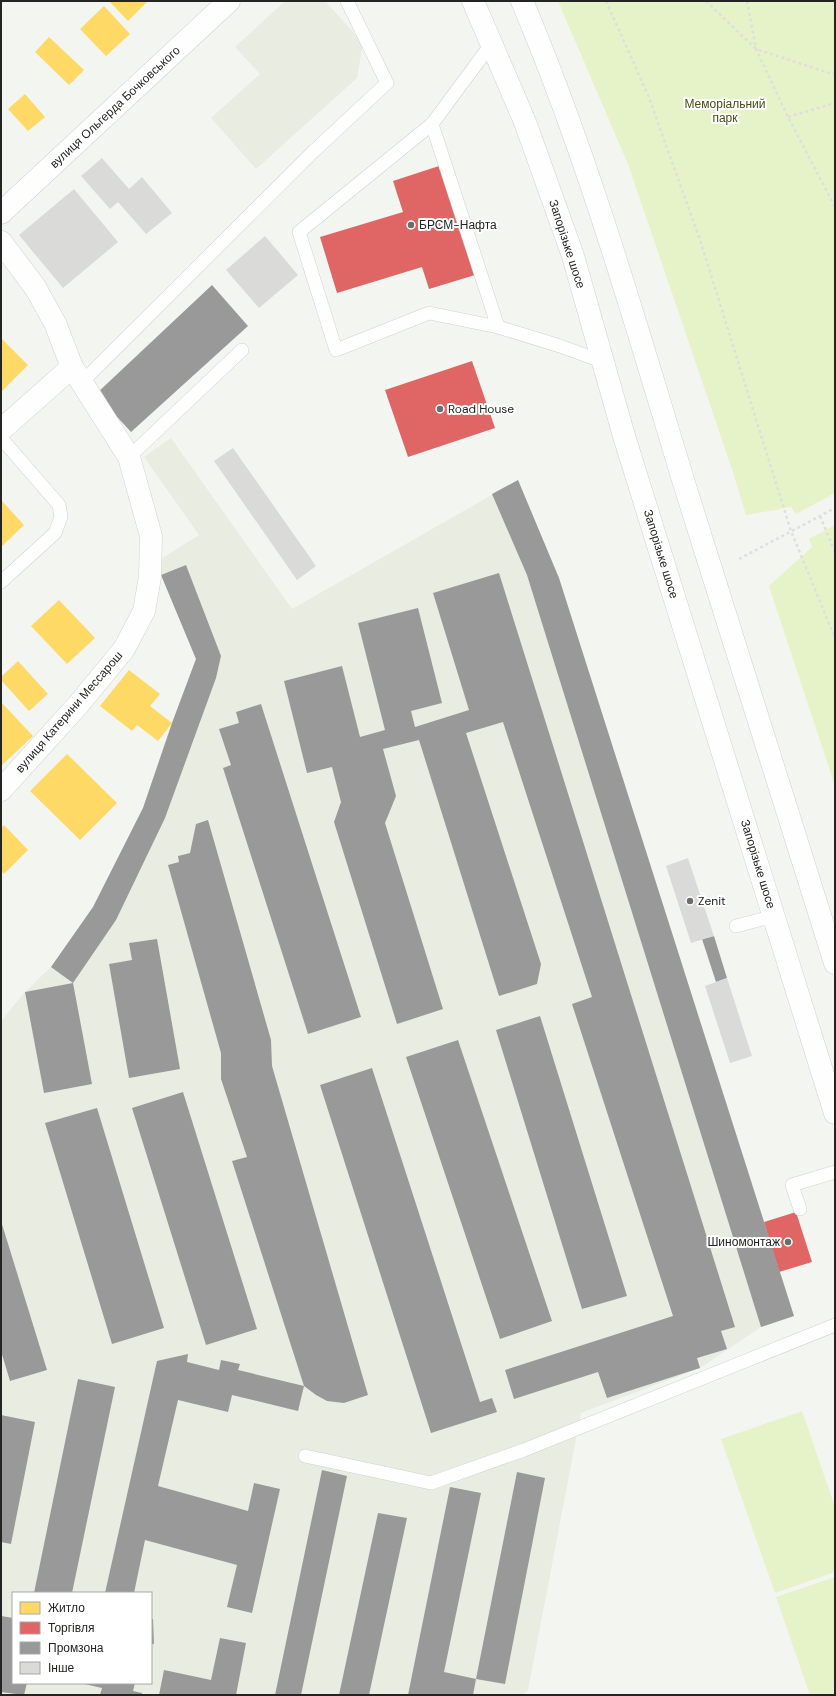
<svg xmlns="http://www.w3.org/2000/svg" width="836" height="1696" viewBox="0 0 836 1696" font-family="'DM Sans',sans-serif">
<rect width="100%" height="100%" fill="#f3f5f1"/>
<!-- built -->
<path fill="#e8ece1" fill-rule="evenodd" d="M285 1H325L363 43 357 78 256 169 211 118 260 74 235 47Z
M171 438 292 609 518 480 559 578 794 1316 761 1327 700 1368 581 1413 528 1690 522 1695H1V1021L25 992 51 967 93 907 143 808 172 723 196 659 156 562 199 535 144 457ZM13 1593H151V1683H13Z"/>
<!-- green -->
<path fill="#e6f2c8" d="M558 1H835V493L796 514 791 507 746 515 733 472 628 164Z
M835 525V786L769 586 812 547 809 539Z
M802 1411 835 1507V1572L775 1593 721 1439Z
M835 1577V1695H810L776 1597Z"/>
<!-- homes -->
<path fill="#ffd966" d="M109 1H148L128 21Z
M104 6 130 34 106 56 80 29Z
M49 37 84 70 69 85 35 52Z
M25 94 45 117 28 131 8 109Z
M1 338 28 365 1 392Z
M1 500 24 525 1 547Z
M59 600 95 638 67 664 31 626Z
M18 661 48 694 29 711 1 680V677Z
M129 670 160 694 150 706 172 723 158 741 137 725 132 731 100 706Z
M1 702 33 736 1 766Z
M67 754 117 803 80 840 30 791Z
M4 825 28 850 4 874 1 871V828Z"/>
<!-- shops -->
<path fill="#e06666" d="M442 165 475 275 429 289 422 267 337 293 320 237 403 212 393 181Z
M472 361 495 428 408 457 385 390Z
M796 1212 812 1262 779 1272 764 1222Z"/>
<!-- industry -->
<path fill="#999" d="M212 285 248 326 131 432 96 394Z
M518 480 559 578 794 1316 761 1327 527 575 492 494Z
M186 565 221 656 216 678 165 818 116 920 73 983 92 1084 44 1093 25 992 73 983 51 967 93 907 143 808 172 723 196 659 161 575Z
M499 573 735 1327 721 1331 727 1349 697 1358 700 1368 607 1398 598 1372 514 1399 505 1370 673 1316 572 1004 592 997 503 722 466 733 541 964 537 984 499 996 419 740 383 749 396 796 385 823 443 1009 397 1024 334 822 341 802 332 767 307 773 284 681 342 666 360 737 385 730 358 623 418 608 442 703 411 711 415 727 469 710 433 593Z
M261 704 361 1017 308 1034 223 768 231 765 219 729 239 723 236 712Z
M208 820 271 1040 272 1066 368 1395 344 1403 327 1401 316 1395 304 1386 298 1411 232 1395 228 1412 178 1400 158 1486 248 1511 254 1483 280 1489 252 1613 227 1607 237 1565 145 1540 134 1593H105L157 1361 188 1354 187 1362 219 1370 221 1360 240 1364 238 1370 304 1386 232 1161 247 1157 221 1079V1053L168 865 179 862 178 856 190 853 196 824Z
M714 936 727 978 716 982 702 939Z
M157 939 180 1069 129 1078 109 964 132 960 129 943Z
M540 1016 627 1296 582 1309 496 1030Z
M458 1040 552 1321 500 1339 406 1057Z
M372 1068 480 1402 492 1398 497 1412 431 1433 320 1085Z
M183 1092 257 1329 206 1345 132 1108Z
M97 1108 164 1328 112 1344 45 1123Z
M1 1221 47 1370 10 1381 1 1351Z
M78 1379 115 1387 72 1593H34Z
M1 1415 35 1422 11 1544 1 1542Z
M322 1470 347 1476 301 1695H275Z
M517 1472 545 1478 505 1684 476 1679 473 1695H408L450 1487 481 1493 444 1672 476 1679Z
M378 1513 407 1518 369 1695H339Z
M1 1616 13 1618V1683H27L24 1695 1 1692Z
M151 1619H153L154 1644H151Z
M220 1638 246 1643 236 1695H159L164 1670 211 1680Z
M80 1683H135L133 1691 142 1693V1695H100L102 1688Z"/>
<!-- building -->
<path fill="#dadbd8" d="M102 158 129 189 142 177 172 213 146 234 118 202 110 209 81 176Z
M74 189 118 242 63 288 19 235Z
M265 236 298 275 259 308 226 270Z
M233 448 316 566 297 580 214 461Z
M688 858 714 936 691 943 666 866Z
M727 978 752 1056 730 1063 705 986Z"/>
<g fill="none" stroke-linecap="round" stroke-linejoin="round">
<defs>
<path id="lane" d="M492 43 432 124 498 327 560 346 601 361
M432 124 299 232 336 350 429 313 498 327
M81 383 315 150 387 83 347 1
M1 438 59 505 61 517 55 533 1 582
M129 457 242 350
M736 926 774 916
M800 1209 792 1185 835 1172
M305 1456 431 1483 524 1450 835 1325"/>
<path id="street" d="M1 213 229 1
M1 242 35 287 55 323 72 367 1 430
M1 790 78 705 124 649 144 611 150 577 151 536 129 457 72 367"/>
<path id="primary" d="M473 1 525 122 573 256 624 436 835 1113
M522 1C588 157 635 321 684 483 734 643 785 803 835 963"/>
</defs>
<!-- lane casing -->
<use href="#lane" stroke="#d1d2cf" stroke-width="14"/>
<!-- street casing -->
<use href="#street" stroke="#d1d2cf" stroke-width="23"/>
<!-- primary casing -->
<use href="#primary" stroke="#d1d2cf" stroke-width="23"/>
<!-- path -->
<path stroke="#dfdfde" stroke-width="2.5" stroke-dasharray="3 3" stroke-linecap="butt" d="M606 1 648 95 700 240 791 531 835 638
M706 1 756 49 835 75
M747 1 756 49 788 117 835 207
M788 117 835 103
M820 516 835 552
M739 559 835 508"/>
<!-- lane -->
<use href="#lane" stroke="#fdfefd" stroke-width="13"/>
<!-- street -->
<use href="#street" stroke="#fdfefd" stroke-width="22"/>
<!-- primary -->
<use href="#primary" stroke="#fdfefd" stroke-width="22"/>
</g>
<!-- markers -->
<g fill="#6c6e6a" stroke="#fff" stroke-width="1.5">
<circle cx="411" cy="225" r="4"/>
<circle cx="440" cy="409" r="4"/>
<circle cx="690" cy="901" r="4"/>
<circle cx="788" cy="1242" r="4"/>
</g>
<g text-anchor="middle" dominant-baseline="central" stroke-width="4" stroke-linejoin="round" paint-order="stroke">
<!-- park labels -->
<g font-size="12" fill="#434f17" stroke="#fff">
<text x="725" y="104">Меморіальний<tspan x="725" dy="14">парк</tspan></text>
</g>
<!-- street labels -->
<g font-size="12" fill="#242522" stroke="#fff">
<text transform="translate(115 107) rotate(-43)">вулиця Ольгерда Бочковського</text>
<text transform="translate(567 244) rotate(72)">Запорізьке шосе</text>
<text transform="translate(661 554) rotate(73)">Запорізьке шосе</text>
<text transform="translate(69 712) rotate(-49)">вулиця Катерини Мессарош</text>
<text transform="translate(758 864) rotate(73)">Запорізьке шосе</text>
</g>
<!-- poi labels -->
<g font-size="12" fill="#242522" stroke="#fff" text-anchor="start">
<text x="419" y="225">БРСМ-Нафта</text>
<text x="448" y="409">Road House</text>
<text x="698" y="901">Zenit</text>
<text x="780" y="1242" text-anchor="end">Шиномонтаж</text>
</g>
</g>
<!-- border -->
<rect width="836" height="1696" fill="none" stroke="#242522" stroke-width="4"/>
<!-- legend -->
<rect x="12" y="1592" width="140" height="92" fill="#ffffff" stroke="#a7a8a7"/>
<rect x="20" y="1602" width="20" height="12" fill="#ffd966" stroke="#a7a8a7"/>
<text x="48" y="1612" font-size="12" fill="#242522">Житло</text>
<rect x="20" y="1622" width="20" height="12" fill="#e06666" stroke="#a7a8a7"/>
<text x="48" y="1632" font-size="12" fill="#242522">Торгівля</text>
<rect x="20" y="1642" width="20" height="12" fill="#999999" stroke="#a7a8a7"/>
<text x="48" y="1652" font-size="12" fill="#242522">Промзона</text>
<rect x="20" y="1662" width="20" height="12" fill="#dadbd8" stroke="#a7a8a7"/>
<text x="48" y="1672" font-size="12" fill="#242522">Інше</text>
</svg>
